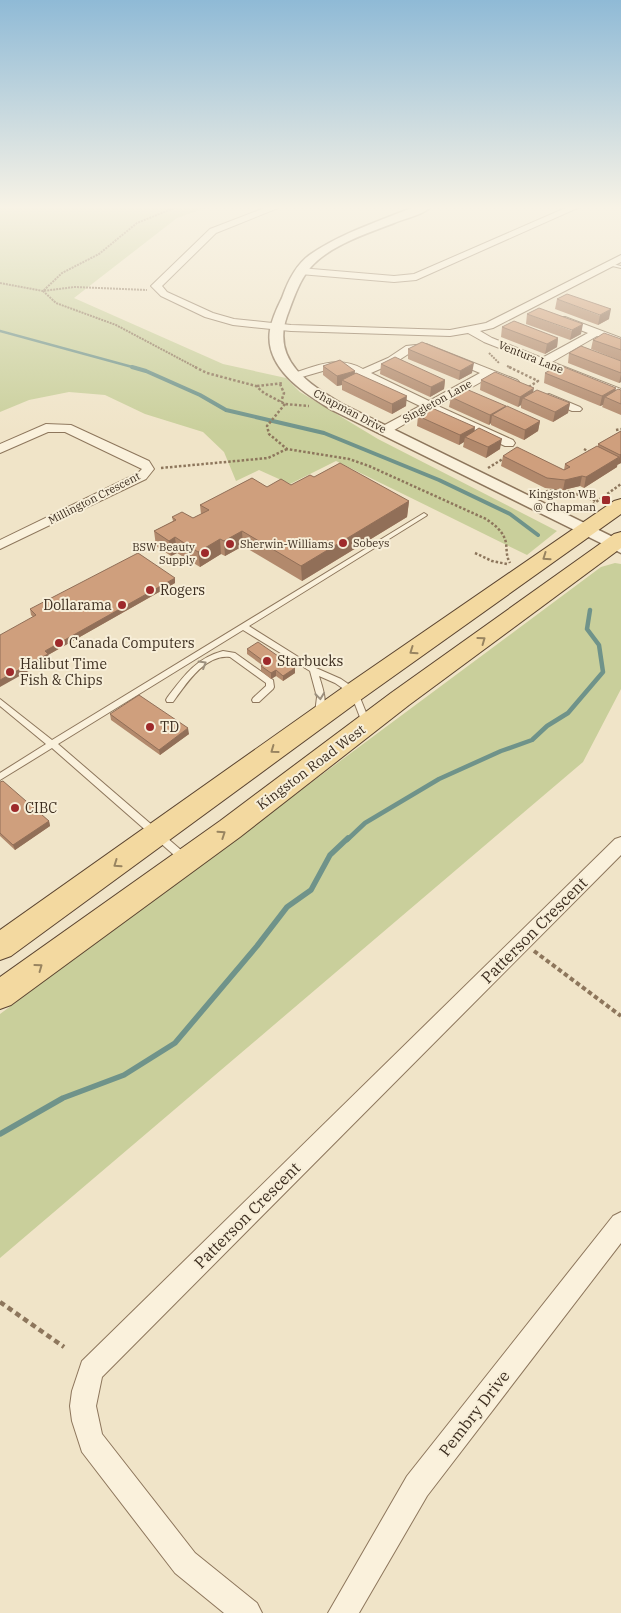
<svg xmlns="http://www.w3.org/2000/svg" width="621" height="1613" viewBox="0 0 621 1613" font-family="'IBM Plex Serif',serif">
<rect width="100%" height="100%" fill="#f0e4c8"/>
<!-- green -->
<path fill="#c9cf9b" d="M0 206H211L177 218 74 298 223 364 286 378 300 392 378 439 557 531 527 555 336 461 290 484 259 470 236 481 224 452 203 432 145 414 105 395 69 392 29 400 0 412Z
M615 563 621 564V689L583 762 0 1258V1014L601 567Z"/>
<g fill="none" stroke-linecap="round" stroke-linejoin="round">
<!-- stream-far3 -->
<path stroke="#6f938a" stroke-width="2.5" d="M0 331 136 368"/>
<!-- stream-far2 -->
<path stroke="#6f938a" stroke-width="4" d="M132 367 146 371 200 395 226 410 324 433 439 480 510 514 538 535"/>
<!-- stream-far1 -->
<path stroke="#6f938a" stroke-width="4.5" d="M347 840 365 823 439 779 501 751 532 740 547 726 568 713 603 672 599 645 587 629 590 610"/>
<!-- stream -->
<path stroke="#6f938a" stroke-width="5.5" d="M0 1134 63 1098 124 1075 175 1043 257 946 287 907 311 890 330 855 348 838"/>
<defs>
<path id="service" d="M608 263 621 266V268L608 265Z
M424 513 427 515 426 516 249 626 316 668 341 679 357 690 371 725 370 727 367 728 363 725 351 694 335 683 319 676C323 689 328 702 322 715H316L315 713 317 697 310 671 243 630 58 744 188 856 190 859 188 862H182L52 748 0 780V773L46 744 0 706V699L52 740Z
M223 651 235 653 273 680 274 687 273 689 259 702H253L252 700 253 698 266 686V683L230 657C205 654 186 684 173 702H167L166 700 167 698C183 677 196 658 223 651Z"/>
<path id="minor" d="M270 206H283L216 233 162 286 167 292 213 313 234 319 291 325 450 330 486 323 621 255V262L493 328 480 331 492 338 542 358 588 333 557 321V317H565L621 338V345L597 336 552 362 621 389V396L484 342 468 333 450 336 291 331 233 325 205 317 161 296 151 286 210 229Z
M570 206H582L416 280 394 282 300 274 295 271 300 268 394 276 414 274Z
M426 344 517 380 519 382 517 384 513 385 490 377 438 406 513 440 515 443 513 446H505L429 410 389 433H381L379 430 381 427 420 406 376 385 346 368H333L295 379 289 376 291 374C316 366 338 355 363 369L388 358 406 346ZM425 350 480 373 429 401 371 373 396 362 413 351Z
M549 394 580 407 582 409 580 411H572L545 399 543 397Z
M46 424 71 425 149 461 154 469 146 479 0 549V540L138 473 142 469 65 432H48L0 453V444Z
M621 837V855L102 1377 96 1406 102 1434 195 1553 257 1603 262 1613H224L175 1573 82 1452 72 1421 70 1406 72 1391 82 1361 615 839Z
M621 1212V1243L427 1496 359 1613H328L407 1476 613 1216Z"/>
<path id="tertiary" d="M416 206H432C423 215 406 218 394 223 366 234 330 245 310 268 299 281 293 300 287 316 271 361 309 384 342 404L621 541V553L332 410C304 393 264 368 270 330 272 319 277 308 282 298 288 281 296 264 311 254 343 232 381 221 416 206Z"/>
<path id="primary" d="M621 499V514L363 698 11 956 0 960V930L345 686 614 501Z
M621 532V548L409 705 240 837 11 1005 0 1009V977L220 821 391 693 614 534Z"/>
</defs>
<!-- service casing -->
<use href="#service" stroke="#8d765c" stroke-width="2"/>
<!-- minor casing -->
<use href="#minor" stroke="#8d765c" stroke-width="2"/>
<!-- tertiary casing -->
<use href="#tertiary" stroke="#8d765c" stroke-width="3"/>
<!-- primary casing -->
<use href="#primary" stroke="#5b4430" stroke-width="2"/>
<!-- path-far3 -->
<path stroke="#8d765c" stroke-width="2" stroke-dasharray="2 1" stroke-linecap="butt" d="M179 206 137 223 99 254 62 273 43 291 56 303 116 325 197 368
M0 283 43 291 74 287 147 290
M489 353 499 363
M507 366 512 368"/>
<!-- path-far2 -->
<path stroke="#8d765c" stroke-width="2.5" stroke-dasharray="2.5 2" stroke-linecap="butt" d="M195 367 207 373 256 386 264 393 285 404 309 406
M509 367 538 381 527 388
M280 384 284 393 281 402
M257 386 283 383
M285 404 267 426 269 434 287 449 349 459 369 466 486 519C495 525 504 532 506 543 507 551 506 556 510 563
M616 430 621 429
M584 449 591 453
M161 468 268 458 287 449
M488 468 506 457
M541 492 562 489 596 501
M589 507 621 484
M475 553 492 561 507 564"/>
<!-- path-far1 -->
<path stroke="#8d765c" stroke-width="4" stroke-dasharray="4.5 3" stroke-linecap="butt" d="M534 951 621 1016"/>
<!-- path -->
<path stroke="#8d765c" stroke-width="4.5" stroke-dasharray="5.5 4" stroke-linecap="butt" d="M0 1302 64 1347"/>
<!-- service -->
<use href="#service" fill="#faf1dc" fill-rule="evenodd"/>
<!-- minor -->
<use href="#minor" fill="#faf1dc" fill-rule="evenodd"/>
<!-- tertiary -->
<use href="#tertiary" fill="#faf1dc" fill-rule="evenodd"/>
<!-- primary -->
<use href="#primary" fill="#f3d9a0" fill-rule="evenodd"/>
</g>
<!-- wall -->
<path fill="#b2896c" d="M557 299 609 319 598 325 555 309Z
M527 314 581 334 570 340 526 324Z
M502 327 558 338 557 347 545 354 501 337Z
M621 339V361L591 349 593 340Z
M408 349 472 373 459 380 408 359Z
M569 353 621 361V382L619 383 568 363Z
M381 364 445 380 444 389 430 397 380 374Z
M323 366 355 374 406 406 392 414 342 390V385L337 386 323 375Z
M545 373 615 391 621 390V415L602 407 603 405 600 406 544 383Z
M481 380 533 392 570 403 568 413 553 422 521 408V405L518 407 480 390Z
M451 397 506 406 505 407 540 421 538 431 524 440 491 425V423L489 425 449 407Z
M418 416 474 431 500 449 486 458 463 447 464 442 459 445 417 426Z
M621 431V463L617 465V467L584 488 580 486 563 490 545 488 501 466 503 456 564 470 565 464 598 447V444Z
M314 477 409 501 407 517 302 581 243 546 225 556 221 554 200 567 177 553 171 556 156 546 154 531 173 521 172 517 193 518 201 514 200 505 267 487 291 485Z
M175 583 48 655 50 659 33 617 31 615 30 609Z
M247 649 295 673 283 681 276 676 271 679 261 671V666L262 665 247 654Z
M110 714 189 734 160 755 111 720Z
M0 782 49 821 50 826 15 850 0 836Z"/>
<!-- shaded-wall -->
<path fill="#916f58" d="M611 309 609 319 598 325 600 315Z
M583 324 581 334 570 340 572 330Z
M558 338 557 347 545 354 547 344Z
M474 363 472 373 459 380 460 371Z
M355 371 354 381 342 380V385L337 386V376Z
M621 374V382L619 383Z
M445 380 444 389 430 397 431 387Z
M534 388 532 398H523L521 405 518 407 520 397Z
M616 388 614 398 605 397 603 405 600 406 602 396Z
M407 396 406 406 392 414V404Z
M570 403 568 413 553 422 555 412Z
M506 406 504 416 492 415 491 423 489 425 490 415Z
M540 421 538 431 524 440 525 430Z
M475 427 474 437H465L464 442 459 445 460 435Z
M502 439 500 449 486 458 488 447Z
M621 454V463L617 465 620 455Z
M619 457 617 467 584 488 586 477Z
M582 476 580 486 563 490 565 480Z
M409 501 407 517 302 581 301 566Z
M242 531 243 546 225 556 224 541Z
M175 537 177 553 171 556 169 541Z
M220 539 221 554 200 567 198 552Z
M175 578V583L48 655 50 659 0 687V680L45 651Z
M295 668V673L283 681V676Z
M276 670V676L271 679V673Z
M188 728 189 734 160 755 159 750Z
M49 821 50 826 15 850 13 845Z"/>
<!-- building -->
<path fill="#cf9f7d" stroke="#916f58" d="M567 294 611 309 600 315 557 299Z
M539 308 583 324 572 330 527 314Z
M514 321 558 338 547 344 502 327Z
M604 333 621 339V350L593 340Z
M422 342 474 363 460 371 408 349Z
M581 346 621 361V373L569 353Z
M395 357 445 380 431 387 381 364Z
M340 360 355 371 337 376 323 366Z
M559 365 616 388 602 396 545 373Z
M495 372 534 388 520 397 481 380Z
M356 373 407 396 392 404 342 380Z
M466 389 506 406 490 415 451 397Z
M618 389 621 390V404L605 397Z
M537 390 570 403 555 412 523 398Z
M507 406 540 421 525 430 492 415Z
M432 408 475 427 460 435 418 416Z
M479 428 502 439 488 447 465 437Z
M621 431V454L620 455 598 444Z
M597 446 619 457 586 477 582 476 565 480 547 478 503 456 517 447 564 470 570 467 565 464Z
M340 463 409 501 301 566 242 531 224 541 220 539 198 552 175 537 169 541 154 531 176 520 172 517 182 512 193 518 209 510 200 505 252 478 267 487 281 479 291 485 310 475 314 477Z
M138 553 175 578 45 651 48 654 0 680V635L36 615 30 609Z
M258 642 295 668 283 676 276 670 271 673 261 666 266 663 247 649Z
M139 695 188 728 159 750 110 714Z
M3 781 49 821 13 845 0 833V782Z"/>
<!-- one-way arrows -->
<defs><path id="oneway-chevron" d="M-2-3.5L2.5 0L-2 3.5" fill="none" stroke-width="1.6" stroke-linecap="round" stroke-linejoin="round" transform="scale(1.25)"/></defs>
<g stroke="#988460">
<use href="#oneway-chevron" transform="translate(546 557) rotate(145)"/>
<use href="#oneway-chevron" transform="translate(482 640) rotate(-36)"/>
<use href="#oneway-chevron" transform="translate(413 651) rotate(145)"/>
<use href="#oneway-chevron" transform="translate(274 750) rotate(144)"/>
<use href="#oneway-chevron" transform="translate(222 834) rotate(-34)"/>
<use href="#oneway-chevron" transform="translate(117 864) rotate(145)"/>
<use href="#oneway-chevron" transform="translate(39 967) rotate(-36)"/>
</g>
<g stroke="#9c907e">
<use href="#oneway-chevron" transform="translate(203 664) rotate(-31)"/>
<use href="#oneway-chevron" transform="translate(320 696) rotate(83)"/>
</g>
<!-- sky -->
<linearGradient id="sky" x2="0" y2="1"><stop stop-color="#8fbad6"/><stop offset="0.48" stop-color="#f8f3e6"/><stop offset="1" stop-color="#f8f3e6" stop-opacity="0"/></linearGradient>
<rect width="621" height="432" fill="url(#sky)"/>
<!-- markers -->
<g fill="#9e2a2b" stroke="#f7eed8" stroke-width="2">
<rect x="601" y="495" width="10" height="10" rx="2.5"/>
<circle cx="343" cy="543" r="5"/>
<circle cx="230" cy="544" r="5"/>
<circle cx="205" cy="553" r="5"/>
<circle cx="150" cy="590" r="5"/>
<circle cx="122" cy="605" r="5"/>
<circle cx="59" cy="643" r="5"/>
<circle cx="267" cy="661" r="5"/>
<circle cx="10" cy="672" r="5"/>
<circle cx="150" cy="727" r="5"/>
<circle cx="15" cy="808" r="5"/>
</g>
<g text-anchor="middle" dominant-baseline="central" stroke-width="4" stroke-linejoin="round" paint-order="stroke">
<!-- far-street labels -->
<g font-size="11" fill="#3d2e20" stroke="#f7eed8">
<text transform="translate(531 357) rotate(22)">Ventura Lane</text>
<text transform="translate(437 401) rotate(-29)">Singleton Lane</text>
<text transform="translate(350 411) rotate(28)">Chapman Drive</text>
<text transform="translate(94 498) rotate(-27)">Millington Crescent</text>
</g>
<!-- far-poi labels -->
<g font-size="11" fill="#3d2e20" stroke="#f7eed8" text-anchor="end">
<text x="596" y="494">Kingston WB<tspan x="596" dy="13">@ Chapman</tspan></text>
<text x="353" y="543" text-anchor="start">Sobeys</text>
<text x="240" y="544" text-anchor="start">Sherwin-Williams</text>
<text x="195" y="547">BSW Beauty<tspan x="195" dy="13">Supply</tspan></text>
</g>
<!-- poi labels -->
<g font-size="14" fill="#3d2e20" stroke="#f7eed8" text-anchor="start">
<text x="160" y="590">Rogers</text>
<text x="112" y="605" text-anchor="end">Dollarama</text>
<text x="69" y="643">Canada Computers</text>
<text x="277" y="661">Starbucks</text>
<text x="20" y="664">Halibut Time<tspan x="20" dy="16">Fish &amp; Chips</tspan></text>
<text x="160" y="727">TD</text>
<text x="25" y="808">CIBC</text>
</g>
<!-- street labels -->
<g font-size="14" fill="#3d2e20" stroke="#f7eed8">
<text transform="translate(311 767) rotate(-37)">Kingston Road West</text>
</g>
<!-- near-street labels -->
<g font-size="16" fill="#3d2e20" stroke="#f7eed8">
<text transform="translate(534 930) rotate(-45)">Patterson Crescent</text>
<text transform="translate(247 1215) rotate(-45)">Patterson Crescent</text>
<text transform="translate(474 1413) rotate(-52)">Pembry Drive</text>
</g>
</g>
</svg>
